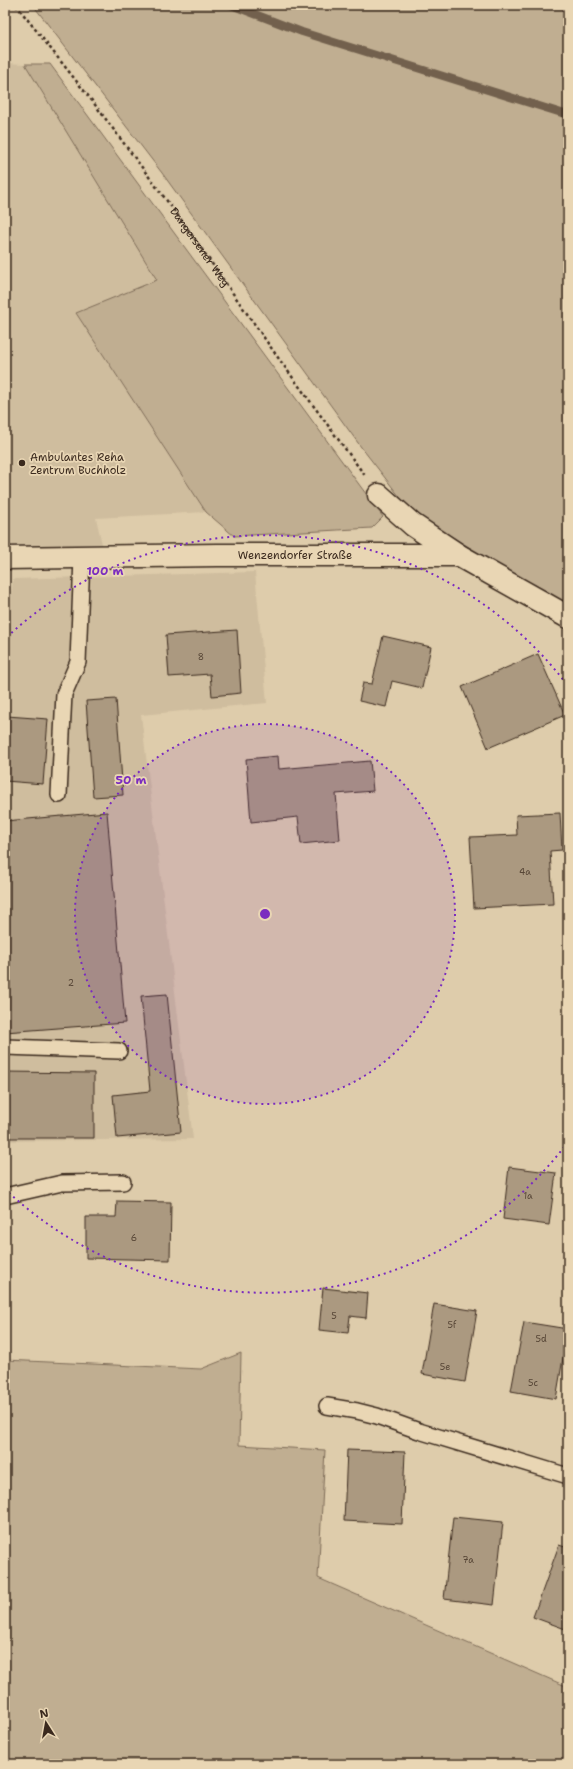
<svg xmlns="http://www.w3.org/2000/svg" width="573" height="1769" viewBox="0 0 573 1769" font-family="'Shantell Sans',sans-serif">
<rect width="100%" height="100%" fill="#deccab"/>
<filter id="ink" filterUnits="userSpaceOnUse"><feTurbulence type="fractalNoise" baseFrequency=".025" numOctaves="2"/><feDisplacementMap in="SourceGraphic" scale="8" xChannelSelector="R" yChannelSelector="G"/><feConvolveMatrix kernelMatrix="1 2 1 2 8 2 1 2 1" color-interpolation-filters="sRGB"/></filter>
<g filter="url(#ink)">
<!-- built -->
<path fill="#cfbd9e" d="M5 63 25 64 157 280 77 314 206 512 96 518 105 557 5 558Z
M255 572 267 703 141 715 193 1139 5 1141V642L13 579Z"/>
<!-- green -->
<path fill="#c0ae91" stroke="#7e6c58" d="M33 5H568V604L494 563 410 510 361 447 162 173Z
M25 64H50L383 517 372 528 234 536 206 512 76 313 157 280Z
M241 1353 239 1445 325 1450 318 1578 568 1687V1764H5V1360L201 1369Z"/>
<g fill="none" stroke-linecap="round" stroke-linejoin="round">
<!-- stream -->
<path stroke="#72614d" stroke-width="8" d="M231 5 302 32 568 115"/>
</g>
<!-- building -->
<path fill="#ab9980" stroke="#3b2a1e" d="M237 630 241 693 212 696 210 674 169 677 166 635Z
M383 636 431 647 422 688 392 681 386 707 359 701 363 683 372 684Z
M538 654 565 715 488 748 462 687Z
M116 699 123 795 93 797 86 701Z
M7 716 48 719 43 784 5 781V744Z
M278 756 279 769 370 761 373 791 336 794 340 840 301 844 298 817 251 822 246 759Z
M107 812 125 1023 5 1032V821Z
M560 813 562 850 550 851 553 904 474 908 470 837 517 835 516 815Z
M167 994 181 1132 117 1138 113 1095 150 1091 141 996Z
M5 1072 94 1073V1138H5Z
M509 1167 556 1173 549 1225 503 1219Z
M117 1201 171 1202 170 1260 86 1258V1217H116Z
M323 1288 368 1293 366 1318 350 1316 348 1333 319 1330Z
M434 1304 477 1311 465 1382 422 1374Z
M524 1322 568 1329 556 1399 511 1391Z
M347 1450 405 1452 402 1524 344 1521Z
M453 1517 503 1522 494 1605 444 1599Z
M559 1545 568 1548V1630L533 1617Z"/>
<g fill="none" stroke-linecap="round" stroke-linejoin="round">
<defs>
<path id="lane" d="M59 795 64 694 78 662 82 557
M5 1047 119 1051
M5 1196 62 1183 123 1182
M327 1406 357 1411 377 1416 419 1431 568 1476"/>
<g id="street">
<path d="M379 495 413 525 458 555 568 617"/>
<path id="s2" d="M5 558 217 555H458"/>
</g>
</defs>
<!-- lane casing -->
<use href="#lane" stroke="#3b2a1e" stroke-width="18"/>
<!-- street casing -->
<use href="#street" stroke="#3b2a1e" stroke-width="25"/>
<!-- path -->
<path stroke="#3b2a1e" stroke-width="2.5" stroke-dasharray="3 3" stroke-linecap="butt" id="s1" d="M16 5 93 102 182 221 279 359 366 477"/>
<!-- lane -->
<use href="#lane" stroke="#e9d6b4" stroke-width="15"/>
<!-- street -->
<use href="#street" stroke="#e9d6b4" stroke-width="22"/>
</g>
</g>
<!-- distance rings -->
<circle cx="265" cy="914" r="190" fill="#7b2cbf" fill-opacity=".12"/>
<g fill="none" stroke="#7b2cbf" stroke-width="2" stroke-dasharray="2 4">
<circle cx="265" cy="914" r="190"/>
<path d="M568 1142A379 379 0 0 1 7 1191M7 637A379 379 0 0 1 568 686"/>
</g>
<!-- markers -->
<circle fill="#3b2a1e" stroke="#e9d6b4" stroke-width="1.5" cx="22" cy="463" r="4"/>
<g text-anchor="middle" dominant-baseline="central" stroke-width="3.5" stroke-linejoin="round" paint-order="stroke">
<!-- number labels -->
<g font-size="9" fill="#574636">
<text x="201" y="657">8</text>
<text x="525" y="872">4a</text>
<text x="71" y="983">2</text>
<text x="528" y="1196">1a</text>
<text x="134" y="1238">6</text>
<text x="334" y="1316">5</text>
<text x="452" y="1325">5f</text>
<text x="541" y="1339">5d</text>
<text x="445" y="1367">5e</text>
<text x="533" y="1383">5c</text>
<text x="468" y="1560">7a</text>
</g>
<!-- street labels -->
<g font-size="11" fill="#3b2a1e" stroke="#e9d6b4">
<text stroke="none"><textPath href="#s1" startOffset="304">Dangersener Weg</textPath></text>
<text stroke="none"><textPath href="#s2" startOffset="290">Wenzendorfer Straße</textPath></text>
</g>
<!-- poi labels -->
<g font-size="11" fill="#3b2a1e" stroke="#e9d6b4" text-anchor="start">
<text x="30" y="457">Ambulantes Reha<tspan x="30" dy="13">Zentrum Buchholz</tspan></text>
</g>
</g>
<circle cx="265" cy="914" r="6" fill="#7b2cbf" stroke="#e9d6b4" stroke-width="2"/>
<g font-size="12" text-anchor="middle" font-weight="bold" fill="#7b2cbf" stroke="#e9d6b4" stroke-width="3.5" stroke-linejoin="round" paint-order="stroke">
<text x="105" y="575">100 m</text>
<text x="131" y="784">50 m</text>
</g>
<!-- margin -->
<rect width="573" height="1769" fill="none" stroke="#e9d6b4" stroke-width="20"/>
<rect x="10" y="10" width="553" height="1749" fill="none" stroke="#3b2a1e" stroke-width="1.5" filter="url(#ink)"/>
<!-- north arrow -->
<g transform="translate(46 1723) rotate(349)" stroke="#e9d6b4" stroke-width="3" paint-order="stroke">
<path d="M0-3L7 15L0 10L-7 15Z" fill="#3b2a1e"/>
<text y="-6" font-size="11" font-weight="bold" text-anchor="middle" fill="#3b2a1e">N</text>
</g>
</svg>
